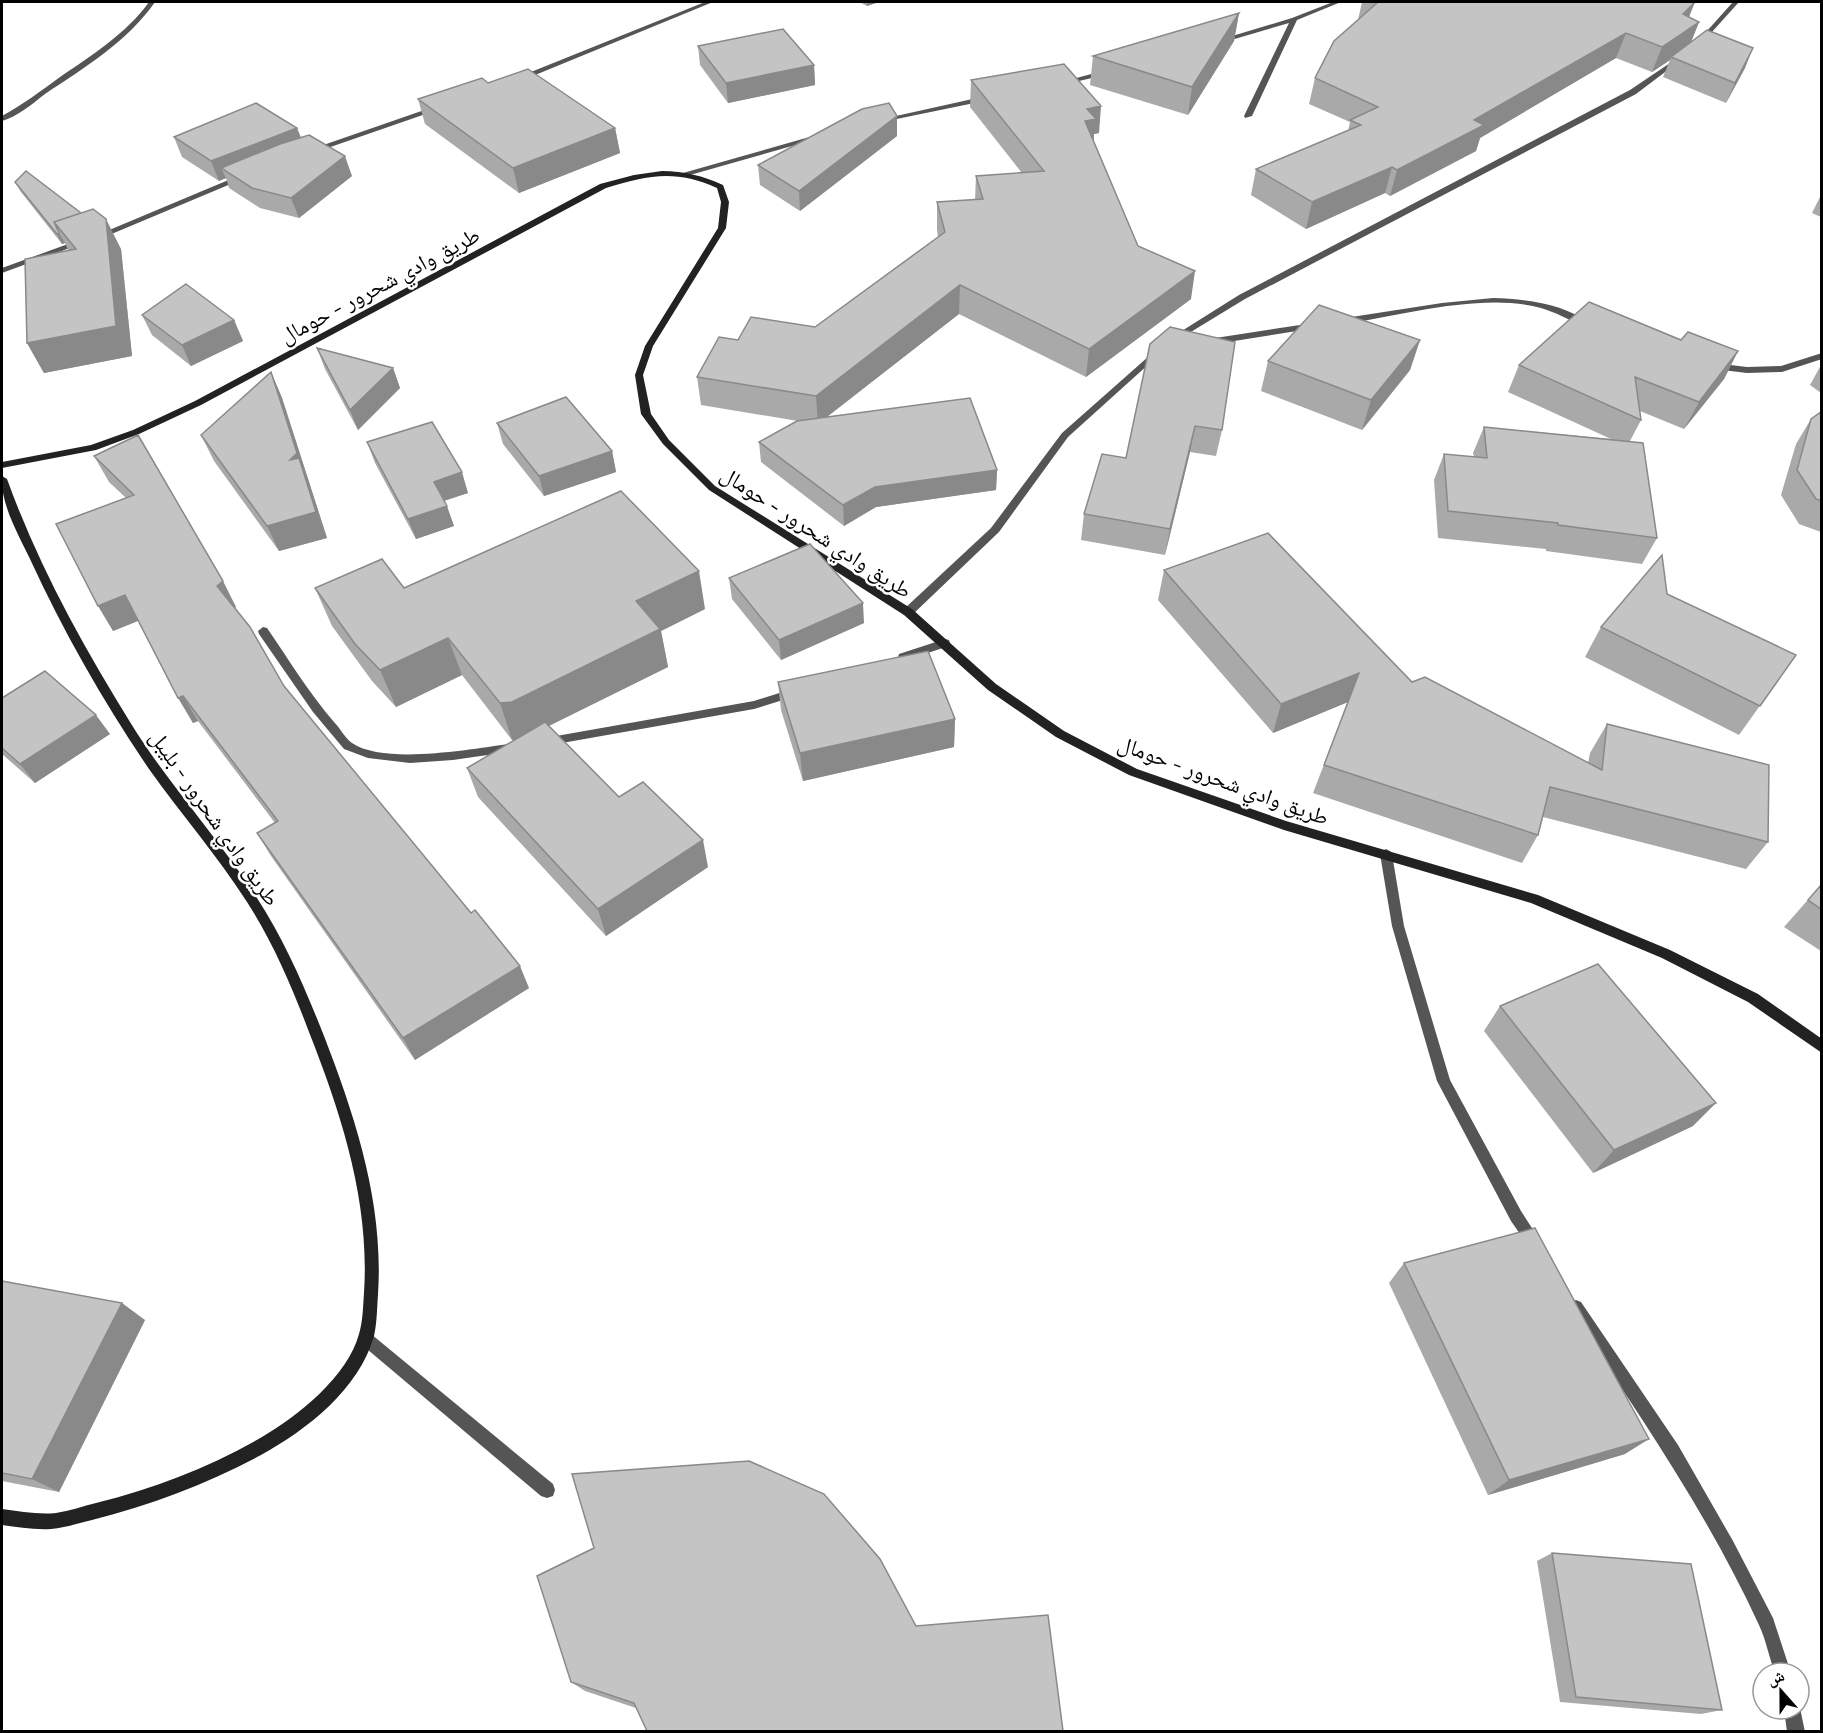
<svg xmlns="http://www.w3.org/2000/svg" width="1823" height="1733" viewBox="0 0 1823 1733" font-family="'Exo 2','Noto Naskh Arabic',sans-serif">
<rect width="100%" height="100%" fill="#fff"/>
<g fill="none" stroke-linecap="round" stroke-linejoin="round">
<!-- lane -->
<path fill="#555" fill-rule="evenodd" d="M366 1332 371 1334 553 1484 555 1490 553 1496 547 1498 541 1496 361 1344 359 1339 361 1334Z"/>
<!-- street -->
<path fill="#555" fill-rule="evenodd" d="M149 2H155C128 41 84 68 45 94 32 104 17 117 2 121V116C22 105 41 91 60 77 91 56 127 33 149 2Z
M705 2H713L523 80 516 78Z
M1333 2H1341L1297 20 1252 116 1245 118 1244 116 1289 23 1221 43 1218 41 1219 40 1292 18Z
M1733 2H1739L1702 43H1698V41Z
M1679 57 1683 59 1681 60 1636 94 1245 299 1176 341 1169 339 1239 295 1630 90Z
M1106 70 1110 72 1109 74 1062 85 1058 83Z
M986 96 990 98 989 100 882 122 878 120Z
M433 107 440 109 316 152 309 150Z
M813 136 820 138 690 175 683 173Z
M238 176 245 178 102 238 95 236Z
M79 240 86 242 2 273V268Z
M1493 298C1525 299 1564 303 1590 324L1583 326C1569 320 1555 312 1541 308 1484 292 1403 315 1345 324L1341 321 1345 318 1442 303Z
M1313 323 1317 326 1316 328 1209 345 1205 342 1209 339Z
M1157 349 1161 352 1160 354 1068 437 999 532 912 615H904L903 612 904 609 991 528 1062 433Z
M1822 353V359L1782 372 1747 373 1714 369 1710 366 1714 363 1747 367 1781 366Z
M263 627 267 628C289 660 309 693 334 722 340 728 345 738 352 743 386 766 477 748 516 743L522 747 516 751 453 760 410 763 368 758 344 749 313 712 259 634 258 631Z
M945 639 949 640 950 643 949 646 903 661 898 657 899 654Z
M795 688 799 689 800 692 799 695 754 709 545 746 539 742 545 738 754 701Z
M1386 849 1390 851 1392 854 1404 926 1450 1080 1521 1211 1541 1242 1539 1247 1534 1249 1529 1247 1511 1221 1437 1081 1392 926 1380 854 1382 851Z
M1576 1300 1581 1302 1678 1445 1733 1541 1773 1618 1791 1673H1775C1769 1657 1766 1640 1759 1625 1708 1514 1638 1413 1571 1312L1569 1307 1571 1302Z
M1799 1703 1805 1732H1787L1784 1709H1799Z"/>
<!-- secondary -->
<path fill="#222" fill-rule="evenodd" d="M662 171C684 171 703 176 723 185L729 202 726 228 653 346 643 375 651 414 669 440 715 486 912 609 996 684 1064 731 1137 769 1286 821 1538 895 1670 950 1758 994 1822 1039V1053L1748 1002 1662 958 1531 903 1284 830 1129 775 1056 737 988 690 904 615 709 490 663 444 641 414 635 375 645 346 718 228 721 202 717 188C676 169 647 175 606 188L201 405 139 434 96 450 2 468V462L91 445 133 430 195 401 600 184 634 175Z
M2 476 7 479C38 565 82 644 130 722 168 784 218 837 257 898 285 941 305 988 324 1036 356 1119 384 1204 378 1294 377 1308 377 1323 374 1336 359 1389 308 1429 261 1455 207 1484 151 1505 92 1520 78 1523 65 1528 51 1529 34 1530 18 1527 2 1525V1509C20 1511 38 1515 56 1513 70 1511 83 1506 96 1503 155 1488 210 1467 262 1437 298 1416 348 1376 359 1334 363 1321 363 1306 364 1293 370 1202 342 1116 309 1032 292 987 273 942 247 902 217 855 181 814 149 769 104 703 63 631 30 559 18 534 0 503 2 476Z"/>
</g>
<!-- wall -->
<path fill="#a9a9a9" d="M859 2H879L867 6Z
M1362 2H1692L1689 17 1699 22 1691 42 1745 68 1726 103 1663 77 1670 60 1652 72 1616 58 1480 138 1476 151 1390 196 1385 193 1306 229 1251 195 1256 169 1348 131 1350 122 1309 104 1315 78 1358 20Z
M1239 13 1234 41 1188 115 1090 85 1093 56Z
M698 46 814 65 815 85 728 103 700 65Z
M971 80 1099 133 1094 134V142L1138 246 1191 299 1086 377 959 314 826 417 997 470 996 490 876 507 844 526 761 462 759 442 798 421 701 405 697 377 738 340 815 327 938 237 937 230V202L975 200 976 176 1022 173 970 107Z
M488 83 615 128 620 153 519 193 425 124 418 99Z
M297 128 301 137 352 176 299 218 260 208 229 188 226 178 219 181 182 157 174 137Z
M897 136 800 211 760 185 758 165Z
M15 182 121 249 132 356 44 373 27 343 68 250 65 243 62 244 21 192Z
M1821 195V217L1812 213Z
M142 315 234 320 243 341 191 366 152 335Z
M1420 340 1410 370 1362 430 1261 391 1268 361Z
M1681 340 1738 351 1724 379 1684 429 1640 411 1641 420 1630 441 1657 538 1642 564 1546 551V549L1438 538 1434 480 1444 454 1474 457 1473 453 1484 427 1611 439 1508 392 1519 365Z
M1150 344 1222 430 1216 456 1190 452 1165 555 1081 540 1084 514 1126 458Z
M317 348 393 368 400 388 358 430 325 369Z
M1821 365V393L1810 385Z
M271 372 282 398 327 538 279 551 214 461 201 435Z
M1821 412V532L1799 524 1781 495 1796 444 1811 419Z
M497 423 612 451 616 472 544 496 503 444Z
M138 435 236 607 235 608 284 686 529 988 415 1060 271 856 257 833 275 823 198 721 193 723 138 621 113 631 126 498 109 482 94 456Z
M367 442 468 493 444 501 454 526 416 539 375 463Z
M1164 570 1588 763 1590 753 1607 724 1768 842 1746 869 1543 817 1538 835 1522 863 1313 793 1348 702 1273 733 1158 600Z
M729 578 864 623 781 660 732 599Z
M315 588H404L705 609 661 631 668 667 549 726 619 797 708 867 606 936 478 797 467 768 515 740H512L462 675 396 707 372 681 332 626Z
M1667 594 1796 655 1739 735 1585 657 1601 627Z
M778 682 955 719 954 747 803 781 781 710Z
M2 698 110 734 35 783 2 754Z
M1821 885V951L1784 927Z
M1500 1006 1693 1126 1593 1173 1484 1031Z
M1404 1263 1625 1454 1488 1495 1389 1283Z
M2 1281 145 1320 59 1492 2 1481Z
M749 1461 636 1708 585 1691 571 1682 594 1548Z
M1552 1553 1722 1710 1701 1714 1560 1702 1537 1561Z"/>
<!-- shaded-wall -->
<path fill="#898989" d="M867 2H879L867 6Z
M1695 2 1685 27 1683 14Z
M1239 13 1234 41 1188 115 1192 87Z
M1699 22 1689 47 1671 57 1670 60 1652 72 1662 47Z
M1626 33 1616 58 1480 138 1476 151 1390 196 1397 170 1474 120Z
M1753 48 1745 68 1726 103 1735 83Z
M814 65 815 85 728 103 726 83Z
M1101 106 1099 133 1094 134 1093 146 1082 148 1087 109Z
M897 116V136L800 211 799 191Z
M297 128 304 148 221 168 226 178 219 181 211 161Z
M615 128 620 153 519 193 513 168Z
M345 156 352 176 299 218 291 198Z
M1392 167 1385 193 1306 229 1312 202Z
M106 219 121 249 132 356 44 373 27 343Z
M59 233 65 243 62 244 57 234Z
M1195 271 1191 299 1086 377 1089 349Z
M960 285 959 314 818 424 816 396Z
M234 320 243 341 191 366 182 345Z
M1420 340 1410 370 1362 430 1371 400Z
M1738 351 1724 379 1684 429 1699 402Z
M393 368 400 388 358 430 350 410Z
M271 372 282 398 327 538 279 551 267 526 290 460Z
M1195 426 1190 452 1165 555 1170 529Z
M612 451 616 472 544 496 539 476Z
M997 470 996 490 876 507 844 526 843 505 875 487Z
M462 472 468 493 440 502 434 482Z
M447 506 454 526 416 539 408 519Z
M699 571 705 609 661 631 668 667 524 738 512 740 500 703 636 601Z
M223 581 236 607 231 611 217 586Z
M125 595 140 620 113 631 98 606Z
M863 603 864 623 781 660 779 640Z
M448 638 462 675 396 707 380 670Z
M1359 673 1348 702 1273 733 1281 704Z
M183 696 198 721 193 723 178 698Z
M96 715 110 734 35 783 20 764Z
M955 719 954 747 803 781 800 753Z
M703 840 708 867 606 936 598 909Z
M520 966 529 988 415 1060 403 1038Z
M1716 1103 1693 1126 1593 1173 1614 1150Z
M122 1303 145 1320 59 1492 32 1479Z
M1649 1439 1625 1454 1488 1495 1509 1480Z"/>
<!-- building -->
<path fill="#c4c4c4" stroke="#898989" stroke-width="1.5" d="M1373 2H1695L1683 14 1699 22 1662 47 1626 33 1474 120 1484 125 1397 170 1392 167 1312 202 1256 169 1361 125 1350 120 1378 107 1315 78 1334 41 1377 3Z
M1239 13 1192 87 1093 56Z
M783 29 814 65 726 83 698 46Z
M1707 30 1753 48 1735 83 1671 57Z
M1064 64 1101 106 1087 109 1096 119 1085 121 1138 246 1195 271 1089 349 960 285 816 396 697 377 719 337 738 340 751 317 815 327 945 232 937 202 983 199 976 176 1044 171 971 80Z
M528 69 615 128 513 168 418 99 482 78 488 83Z
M256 103 297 128 211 161 174 137Z
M889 103 897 116 799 191 758 165 862 109Z
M309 135 345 156 291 198 252 188 221 168 280 144Z
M26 171 81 213 54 222 59 233 57 234 15 182Z
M93 209 106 219 116 326 27 343 25 259 76 249 54 222Z
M186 284 234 320 182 345 142 315Z
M1589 302 1681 340 1688 332 1738 351 1699 402 1635 377 1641 420 1519 365Z
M1319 305 1420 340 1371 400 1268 361Z
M1170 327 1235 342 1222 430 1195 426 1170 529 1084 514 1102 454 1126 458 1150 344Z
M317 348 393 368 350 410Z
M271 372 297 453 290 460 299 458 316 512 267 526 201 435Z
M566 397 612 451 539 476 497 423Z
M970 398 997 470 875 487 843 505 759 442 797 421Z
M1821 412V501L1816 499 1797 470 1811 419Z
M432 422 462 472 434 482 447 506 408 519 367 442Z
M1484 427 1643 443 1657 538 1558 525V523L1448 511 1444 454 1487 458Z
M138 435 223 581 217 586 250 627 284 686 471 913 475 910 520 966 403 1038 257 833 278 821 183 696 178 698 125 595 98 606 56 524 134 495 94 456Z
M621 491 699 571 636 601 660 629 512 702 500 703 448 638 380 670 355 644 315 588 382 559 404 588Z
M1268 533 1412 682 1425 677 1602 770 1607 724 1769 765 1768 842 1550 787 1538 835 1324 765 1359 673 1281 704 1164 570Z
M810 544 863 603 779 640 729 578Z
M1662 555 1667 594 1796 655 1760 706 1601 627Z
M928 651 955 719 800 753 778 682Z
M45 671 96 715 20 764 2 748V698Z
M545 722 619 797 643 782 703 840 598 909 467 768Z
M1821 885V909L1808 900Z
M1598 964 1716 1103 1614 1150 1500 1006Z
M1535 1228 1649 1439 1509 1480 1404 1263Z
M2 1281 122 1303 32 1479 2 1473Z
M749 1461 824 1494 880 1559 916 1626 1048 1615 1063 1731H647L634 1703 571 1682 537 1576 594 1548 572 1474Z
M1552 1553 1691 1564 1722 1710 1576 1697Z"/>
<g text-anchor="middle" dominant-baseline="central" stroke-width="5" stroke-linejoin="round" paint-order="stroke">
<!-- street labels -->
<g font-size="22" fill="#000" stroke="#fff">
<text transform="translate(379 284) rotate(-28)">طريق وادي شحرور - حومال</text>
<text transform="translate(817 531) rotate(33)">طريق وادي شحرور - حومال</text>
<text transform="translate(1224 779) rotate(20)">طريق وادي شحرور - حومال</text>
<text transform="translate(216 817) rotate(55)">طريق وادي شحرور - بليبل</text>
</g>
</g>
<!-- border -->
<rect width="1823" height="1733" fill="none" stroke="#000000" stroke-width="6"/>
<!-- north arrow -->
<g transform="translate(1781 1691) rotate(339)"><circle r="28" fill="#ffffff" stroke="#999999" stroke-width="1.5"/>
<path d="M0-4.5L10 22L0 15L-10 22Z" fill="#000000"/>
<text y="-9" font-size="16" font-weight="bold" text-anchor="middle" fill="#000000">ش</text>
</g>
</svg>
